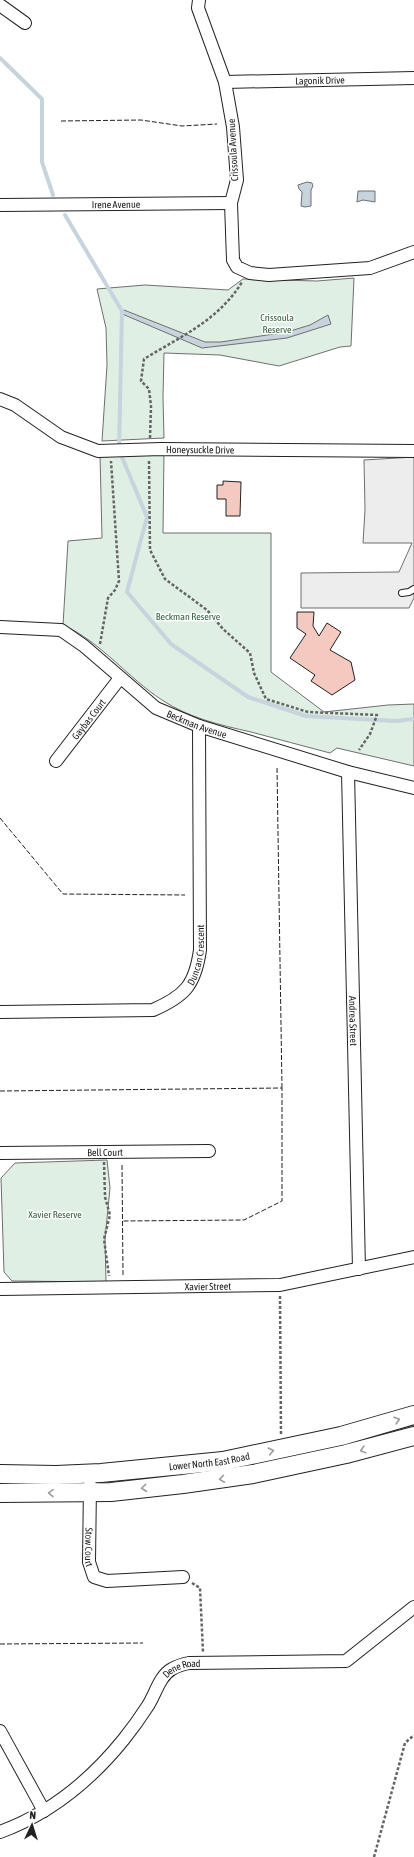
<svg xmlns="http://www.w3.org/2000/svg" width="414" height="1857" viewBox="0 0 414 1857" font-family="'Asap Condensed',sans-serif">
<rect width="100%" height="100%" fill="#fff"/>
<!-- green -->
<path fill="#e0efe3" stroke="#6f6f6f" d="M354 278 351 346 340 347 279 366 220 355 164 353 163 397 164 438 102 441 107 365 106 328 97 289 145 285 228 290 243 279 317 281Z
M164 452 163 533H271V672L324 712 388 705 414 704V766L337 748 330 753C304 746 277 739 251 732 220 725 189 718 162 700 128 678 101 642 63 625L68 541 102 538 100 454Z
M107 1160 110 1188 105 1239 106 1282 12 1281 4 1272 1 1178 15 1163Z"/>
<!-- parking -->
<path fill="#ededed" stroke="#6f6f6f" d="M414 457V598L409 608H301V573L399 572 412 543H363L365 510 364 460Z"/>
<!-- water -->
<path fill="#c7d3dd" stroke="#6f6f6f" d="M307 182 312 183 313 186 311 190V206L305 207 301 206 302 192 299 189 298 185Z
M358 191H375V202L363 200 357 202Z
M124 310 205 342H221L287 332 310 325 328 315 331 324 287 338 202 348 120 313Z"/>
<g fill="none" stroke-linecap="round" stroke-linejoin="round">
<!-- stream -->
<path stroke="#c7d3dd" stroke-width="4" d="M0 58 42 99V162L53 195
M65 215 122 311 119 450 147 517 127 592 171 644 248 697 306 716 396 721 414 719"/>
</g>
<!-- building -->
<path fill="#f3c9c0" stroke="#222" d="M223 481 241 482 240 516H226V499H217V485H223Z
M297 612H314L313 626 319 636 327 623 341 632 330 650 351 662 355 680 332 695 311 681 315 675 290 658 306 634 297 628Z"/>
<g fill="none" stroke-linecap="round" stroke-linejoin="round">
<defs>
<path id="service" d="M402 593 409 592 414 589"/>
<g id="minor">
<path d="M199 0 198 8 225 82 233 127 237 180 231 203 233 260 237 267 250 273 269 275 370 268 414 252"/>
<path d="M0 5 25 23"/>
<path id="s1" d="M225 82 414 78"/>
<path id="s2" d="M0 205 231 203"/>
<path id="s3" d="M0 399 15 405 61 437 98 451 161 449 414 451"/>
<path id="s4" d="M0 627 61 630 84 646 156 708 199 726 348 772 414 788"/>
<path id="s5" d="M56 761 120 678"/>
<path id="s6" d="M348 772 359 1269"/>
<path id="s7" d="M0 1012 153 1010C185 996 195 985 200 950L199 726"/>
<path id="s8" d="M0 1153 209 1151"/>
<path id="s9" d="M0 1289 280 1285 414 1257"/>
<path id="s10" d="M90 1485 89 1562 94 1577 107 1581 183 1577"/>
<path d="M0 1731 44 1811"/>
<path id="s11" d="M0 1832C49 1814 91 1780 124 1739 132 1729 140 1718 147 1707 155 1696 159 1676 172 1669 177 1666 184 1664 189 1663L346 1661 414 1607"/>
</g>
<g id="primary">
<path id="s12" d="M0 1474 56 1475 101 1473 223 1461 341 1436 414 1415"/>
<path d="M0 1493 111 1492 183 1484 253 1474 346 1454 414 1436"/>
</g>
</defs>
<!-- service casing -->
<use href="#service" stroke="#222" stroke-width="8"/>
<!-- minor casing -->
<use href="#minor" stroke="#222" stroke-width="14"/>
<!-- primary casing -->
<use href="#primary" stroke="#222" stroke-width="20"/>
<!-- path -->
<path stroke="#646464" stroke-width="2.5" stroke-dasharray="3 2" stroke-linecap="butt" d="M150 438 151 406 149 389 141 381 144 359C180 337 219 320 242 282
M149 461 150 550 165 579 207 610 223 629 250 653 254 673 266 699 308 712 377 715 370 734 359 750
M100 644 108 598 115 590 119 581 111 461
M104 1162 105 1197 110 1215 104 1239 109 1276
M280 1296 281 1435
M192 1583 200 1588 203 1652
M374 1857 405 1743 414 1735"/>
<!-- service -->
<use href="#service" stroke="#fff" stroke-width="6"/>
<!-- minor -->
<use href="#minor" stroke="#fff" stroke-width="12"/>
<!-- primary -->
<use href="#primary" stroke="#fff" stroke-width="18"/>
<!-- fence -->
<path stroke="#222" stroke-width="1" stroke-dasharray="5 2" stroke-linecap="butt" d="M61 121 141 120 182 126 217 124
M277 768 282 1088
M0 818 63 894 185 895
M0 1091 282 1088V1201L244 1220 122 1221
M122 1165 123 1275
M0 1644 143 1643"/>
</g>
<!-- one-way arrows -->
<defs><path id="oneway-chevron" d="M-2-3.5L2.5 0L-2 3.5" fill="none" stroke-width="1.6" stroke-linecap="round" stroke-linejoin="round"/></defs>
<g stroke="#9c9c9c">
<use href="#oneway-chevron" transform="translate(397 1420) rotate(-16)"/>
<use href="#oneway-chevron" transform="translate(363 1450) rotate(165)"/>
<use href="#oneway-chevron" transform="translate(271 1451) rotate(-12)"/>
<use href="#oneway-chevron" transform="translate(222 1479) rotate(172)"/>
<use href="#oneway-chevron" transform="translate(144 1488) rotate(174)"/>
<use href="#oneway-chevron" transform="translate(51 1493) rotate(-179)"/>
</g>
<g text-anchor="middle" dominant-baseline="central" stroke-width="3" stroke-linejoin="round" paint-order="stroke">
<!-- street labels -->
<g font-size="10" fill="#222" stroke="#fff">
<text stroke="none"><textPath href="#s1" startOffset="95">Lagonik Drive</textPath></text>
<text transform="translate(233 150) rotate(-93)">Crissoula Avenue</text>
<text stroke="none"><textPath href="#s2" startOffset="116">Irene Avenue</textPath></text>
<text stroke="none"><textPath href="#s3" startOffset="214">Honeysuckle Drive</textPath></text>
<text stroke="none"><textPath href="#s5" startOffset="53">Gaybas Court</textPath></text>
<text stroke="none"><textPath href="#s4" startOffset="228">Beckman Avenue</textPath></text>
<text stroke="none"><textPath href="#s7" startOffset="229">Duncan Crescent</textPath></text>
<text stroke="none"><textPath href="#s6" startOffset="249">Andrea Street</textPath></text>
<text stroke="none"><textPath href="#s8" startOffset="105">Bell Court</textPath></text>
<text stroke="none"><textPath href="#s9" startOffset="208">Xavier Street</textPath></text>
<text stroke="none"><textPath href="#s12" startOffset="210">Lower North East Road</textPath></text>
<text stroke="none"><textPath href="#s10" startOffset="62">Stow Court</textPath></text>
<text stroke="none"><textPath href="#s11" startOffset="252">Dene Road</textPath></text>
</g>
<!-- park labels -->
<g font-size="10" fill="#2f5e38" stroke="#fff">
<text x="277" y="317">Crissoula<tspan x="277" dy="12">Reserve</tspan></text>
<text x="188" y="616">Beckman Reserve</text>
<text x="55" y="1214">Xavier Reserve</text>
</g>
</g>
<!-- north arrow -->
<g transform="translate(32 1825) rotate(4)" stroke="#ffffff" stroke-width="3" paint-order="stroke">
<path d="M0-3L7 15L0 10L-7 15Z" fill="#222222"/>
<text y="-6" font-size="11" font-weight="bold" text-anchor="middle" fill="#222222">N</text>
</g>
</svg>
